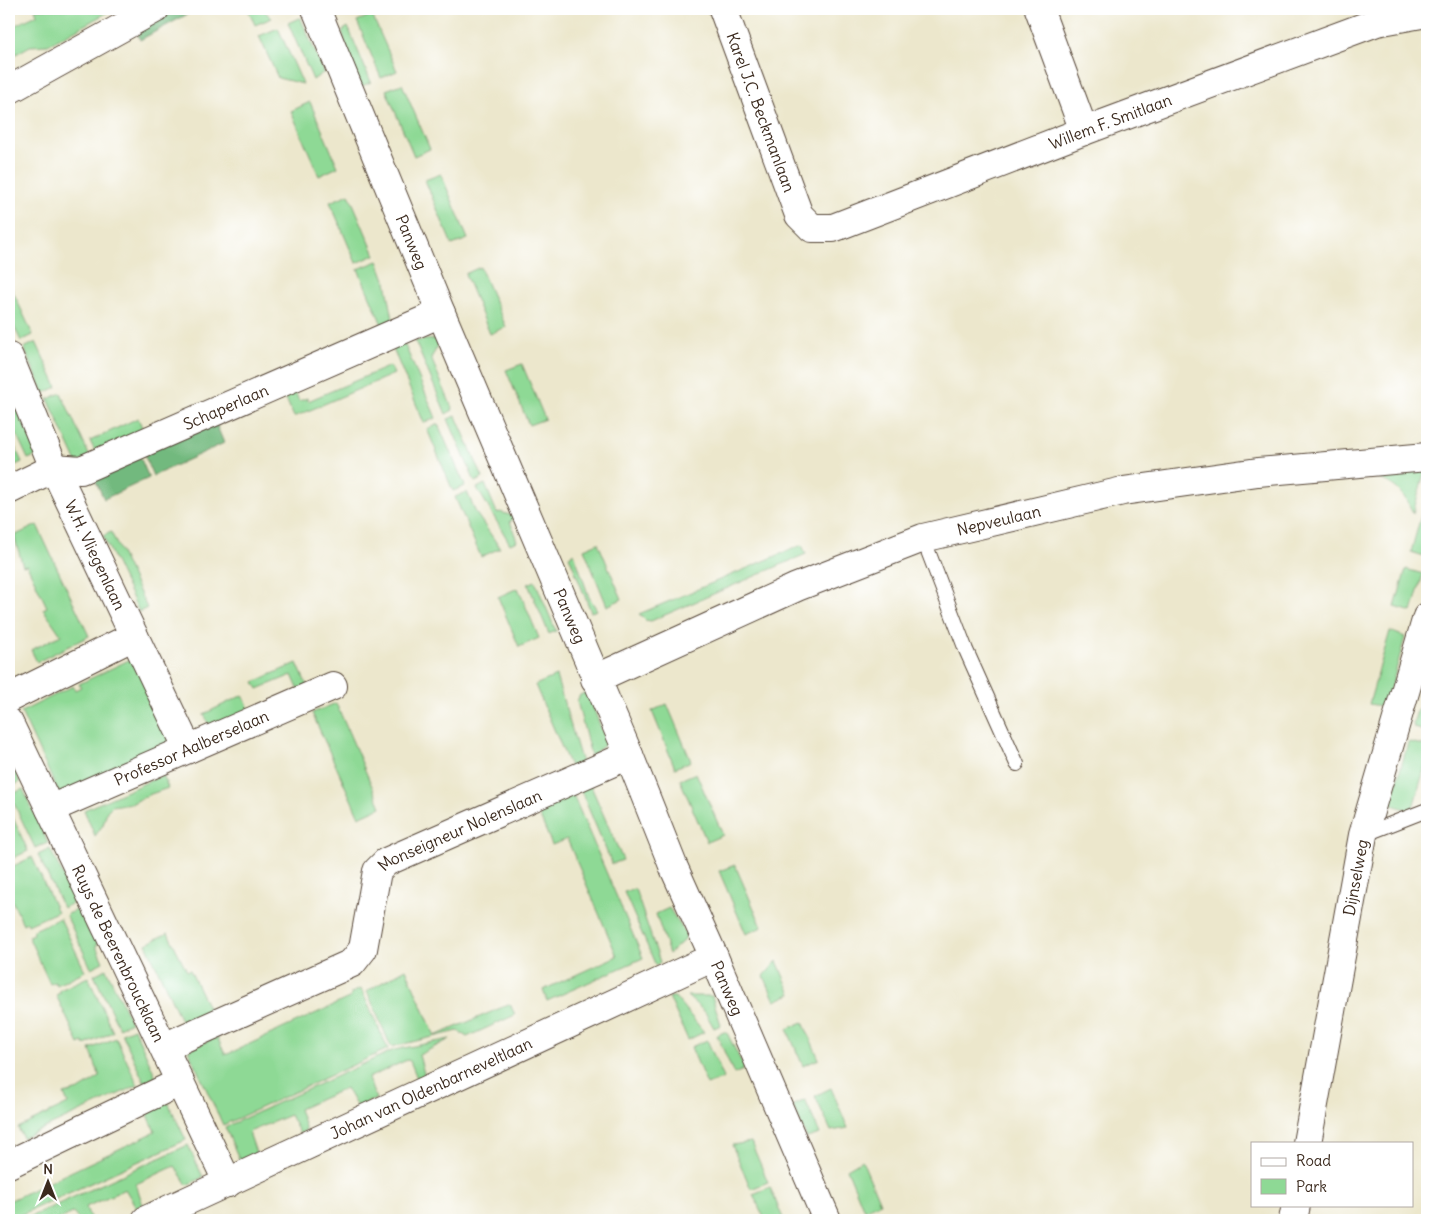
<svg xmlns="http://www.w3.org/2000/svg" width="1436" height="1229" viewBox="0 0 1436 1229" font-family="Delius,sans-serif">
<rect width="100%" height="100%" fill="#fff"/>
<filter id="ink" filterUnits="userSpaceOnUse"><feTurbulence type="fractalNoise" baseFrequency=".02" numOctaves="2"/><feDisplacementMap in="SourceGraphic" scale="10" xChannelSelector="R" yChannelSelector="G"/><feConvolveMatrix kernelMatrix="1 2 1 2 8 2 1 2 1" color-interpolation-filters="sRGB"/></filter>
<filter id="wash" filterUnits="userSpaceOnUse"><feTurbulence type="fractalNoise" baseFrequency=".0096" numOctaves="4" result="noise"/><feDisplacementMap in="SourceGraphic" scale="20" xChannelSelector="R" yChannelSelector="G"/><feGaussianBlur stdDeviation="1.12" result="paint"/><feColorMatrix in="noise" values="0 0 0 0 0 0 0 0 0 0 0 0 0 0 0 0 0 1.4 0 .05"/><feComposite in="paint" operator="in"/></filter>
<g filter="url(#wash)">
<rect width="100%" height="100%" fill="#ece7cc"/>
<!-- green -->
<path fill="#8ed995" stroke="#64825a" d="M35 9H114L48 45 30 46 9 58V28L37 15Z
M248 9H262L272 18 255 25Z
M372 15 397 71 381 78 357 21Z
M299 18 301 19 324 72 313 80 288 23Z
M348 27 371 82 360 87 355 78 342 31Z
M278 28 303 84 278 78 259 36Z
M402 84 430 149 414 156 386 90Z
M310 102 338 167 319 176 291 111Z
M441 174 468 239 452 245 425 180Z
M349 194 375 255 356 263 330 202Z
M378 261 386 282 393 319 383 327 358 269Z
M480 267 506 327 490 334 465 274Z
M9 283 33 335 21 341 9 316Z
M435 339 439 344 431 358 453 410 446 414 415 341Z
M36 342 57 387 44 393 24 348Z
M404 343 436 418 424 423 391 344Z
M522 364 545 419 529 425 506 370Z
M390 366 394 374 294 417 282 390 292 385 299 401 307 398 308 401Z
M9 391 38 455 28 459 9 418Z
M61 393 90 457 77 463 48 399Z
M456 416 483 478 475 482 448 419Z
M138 418 145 434 97 455 90 441Z
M438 424 465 486 453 491 427 429Z
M9 434 22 462 9 468Z
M1425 470 1413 513C1402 489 1392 481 1366 475Z
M485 484 497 513 500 512 513 516 514 519 510 521 517 541 510 544 477 488Z
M467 492 476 513 500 548 481 557 455 497Z
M1427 494V557L1411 552Z
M37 525 89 636 37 662 31 650 61 635 43 609 47 607 27 565 23 566 14 536Z
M111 532 147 608 139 612 103 536Z
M598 543 622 599 607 606 584 549Z
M802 545 806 554 651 621 645 620 639 614Z
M574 553 589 597 597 610 591 612 569 556Z
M1406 569 1423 574 1412 612 1395 607Z
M535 581 556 631 549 634 528 584Z
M518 588 539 638 519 647 498 597Z
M1390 631 1405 637 1386 707 1369 704Z
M133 658 174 745 59 794 21 712 73 686 75 690 81 687 79 684Z
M297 663 309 690 300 693 292 675 258 689 254 682Z
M556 676 582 763 572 771 535 685Z
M587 692 607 743 591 756 577 701 580 695Z
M243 695 251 713 211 730 204 714Z
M336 703 381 807 359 817 312 713Z
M667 704 691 761 675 768 652 711Z
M1427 705V732L1415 728 1413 725 1417 710Z
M1410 742 1427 746V759L1412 811 1392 805 1391 802 1408 743Z
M9 759 20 782 9 788Z
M696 773 723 835 707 842 680 780Z
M163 775 168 788 148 795 133 803 112 806 107 811 103 825 95 836 84 810Z
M579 786H591L623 860 612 864Z
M23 789 48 843 35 848 10 795Z
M571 790 643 958 547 1001 543 990 617 956 567 839 552 845 535 805Z
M9 809 28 851 9 860Z
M50 849 66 881H70L74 891 72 894 75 902 63 908 38 855Z
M32 857 57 912 28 925 27 922 23 924 9 894V868Z
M735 865 762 927 746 934 719 871Z
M635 889 660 962 656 966 624 892Z
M669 908 686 934 685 939 669 954 656 914Z
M78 909 91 936 97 939 98 943 96 946 103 962 91 968 66 915Z
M60 918 85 971 57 985 55 982 50 984 28 936 33 934 32 931Z
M168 933 187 971 190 970 210 1012 183 1025 146 944Z
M777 961 791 994 775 1001 764 976Z
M106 969 131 1022 119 1028 94 975Z
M406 969 435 1036 510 1004 515 1015 467 1037 458 1031 391 1047 367 991Z
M88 977 113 1032 85 1045 83 1042 79 1044 56 995 60 993V990Z
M361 989 388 1049 223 1125 188 1050 217 1037 225 1054H228L351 997V993Z
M687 996H712L721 1025 714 1028 705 1012Z
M669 997H675L704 1032 688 1040Z
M803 1022 819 1059 803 1066 787 1029Z
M134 1028 156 1077 144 1082 122 1033Z
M724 1032 727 1033 744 1067 743 1070 734 1074 717 1035Z
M116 1038 138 1085 23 1138 18 1128 68 1104 64 1094 79 1090 100 1077 90 1049Z
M450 1039 419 1055 425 1077 417 1078 410 1061 407 1060 368 1078 376 1099 357 1107 346 1088 299 1109 306 1130 300 1134 290 1115 249 1132 256 1153 240 1161 225 1127 394 1050Z
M707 1040 724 1078 707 1085 691 1047Z
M831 1088 848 1128 831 1131 815 1096Z
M805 1100 820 1134 807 1138 793 1106Z
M168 1102 186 1140 9 1220V1201L155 1132 147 1112Z
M751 1142 768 1182 751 1189 732 1145Z
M188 1145 203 1177 187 1185 175 1166 136 1184 143 1205 136 1207 125 1189 86 1207 91 1220H79L73 1213 57 1220H23Z
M862 1160 880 1203 864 1210 847 1169Z
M770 1187 782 1216 785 1220H765L753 1194Z"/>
<!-- forest -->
<path fill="#72b97e" stroke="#56724e" d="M178 9H197L140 40 137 32Z
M214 419 224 443 153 476 142 450Z
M138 452 149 478 104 499 92 473Z"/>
</g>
<g filter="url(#ink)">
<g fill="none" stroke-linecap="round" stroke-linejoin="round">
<defs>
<path id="service" d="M923 538 966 650 1017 764
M1363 835 1427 810"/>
<g id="minor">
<path id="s1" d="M723 9 799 215 812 228H833L1084 131 1377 22 1427 13"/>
<path d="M1039 9 1084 131"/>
<path d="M9 90 155 9"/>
<path id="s2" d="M9 357 54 468 188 749"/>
<path id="s3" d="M9 490 54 468 81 470 441 313"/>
<path id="s4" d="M595 679 797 587 923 538 1123 491 1258 472 1427 457"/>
<path d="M9 698 134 636"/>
<path id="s5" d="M9 723 228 1183"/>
<path id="s6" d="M50 809 333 686"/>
<path id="s7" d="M164 1047 352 963 363 949 377 871 386 862 629 755"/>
<path id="s8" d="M1307 1143 1363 835 1427 617"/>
<path d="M9 1164 180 1082"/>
<path id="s9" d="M146 1220 714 957"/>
<path d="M1293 1220 1296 1205"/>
</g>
<g id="tertiary">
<path id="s10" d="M316 9 441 313 629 755 674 868 714 957 827 1220"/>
</g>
</defs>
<!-- service casing -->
<use href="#service" stroke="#564638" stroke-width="16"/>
<!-- minor casing -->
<use href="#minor" stroke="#564638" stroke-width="30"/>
<!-- tertiary casing -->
<use href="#tertiary" stroke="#564638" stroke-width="30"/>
<!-- service -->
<use href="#service" stroke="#fff" stroke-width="14"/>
<!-- minor -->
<use href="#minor" stroke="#fff" stroke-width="28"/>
<!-- tertiary -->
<use href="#tertiary" stroke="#fff" stroke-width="28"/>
</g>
</g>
<g text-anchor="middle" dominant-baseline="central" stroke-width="4.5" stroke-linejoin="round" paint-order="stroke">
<!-- street labels -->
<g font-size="16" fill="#3b2a1e" stroke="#fff">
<text stroke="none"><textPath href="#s1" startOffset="110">Karel J.C. Beckmanlaan</textPath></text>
<text stroke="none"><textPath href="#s1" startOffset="556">Willem F. Smitlaan</textPath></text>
<text stroke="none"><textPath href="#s10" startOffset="252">Panweg</textPath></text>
<text stroke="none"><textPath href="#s3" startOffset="235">Schaperlaan</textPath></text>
<text stroke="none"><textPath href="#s4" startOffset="435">Nepveulaan</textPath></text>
<text stroke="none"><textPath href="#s2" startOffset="216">W.H. Vliegenlaan</textPath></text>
<text stroke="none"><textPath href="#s10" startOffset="658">Panweg</textPath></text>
<text stroke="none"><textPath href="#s6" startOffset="154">Professor Aalberselaan</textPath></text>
<text stroke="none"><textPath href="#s7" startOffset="396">Monseigneur Nolenslaan</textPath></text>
<text stroke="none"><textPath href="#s8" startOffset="270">Dijnselweg</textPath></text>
<text stroke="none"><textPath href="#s5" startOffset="255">Ruys de Beerenbroucklaan</textPath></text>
<text stroke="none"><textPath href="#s10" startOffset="1062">Panweg</textPath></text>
<text stroke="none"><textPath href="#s9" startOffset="314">Johan van Oldenbarneveltlaan</textPath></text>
</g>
</g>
<!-- margin -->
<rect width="1436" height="1229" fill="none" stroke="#fff" stroke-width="30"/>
<!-- legend -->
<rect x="1251" y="1142" width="162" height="65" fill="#ffffff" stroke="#b1aaa5"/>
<rect x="1261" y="1158" width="25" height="8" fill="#ffffff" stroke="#b1aaa5"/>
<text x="1296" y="1166" font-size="15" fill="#3b2a1e">Road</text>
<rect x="1261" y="1179" width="25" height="15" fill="#8ed995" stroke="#b1aaa5"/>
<text x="1296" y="1192" font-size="15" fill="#3b2a1e">Park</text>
<!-- north arrow -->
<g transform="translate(48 1182)" stroke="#ffffff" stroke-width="4" paint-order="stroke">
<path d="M0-4L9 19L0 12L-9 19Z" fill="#3b2a1e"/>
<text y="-8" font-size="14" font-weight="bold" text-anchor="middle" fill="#3b2a1e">N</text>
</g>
</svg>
